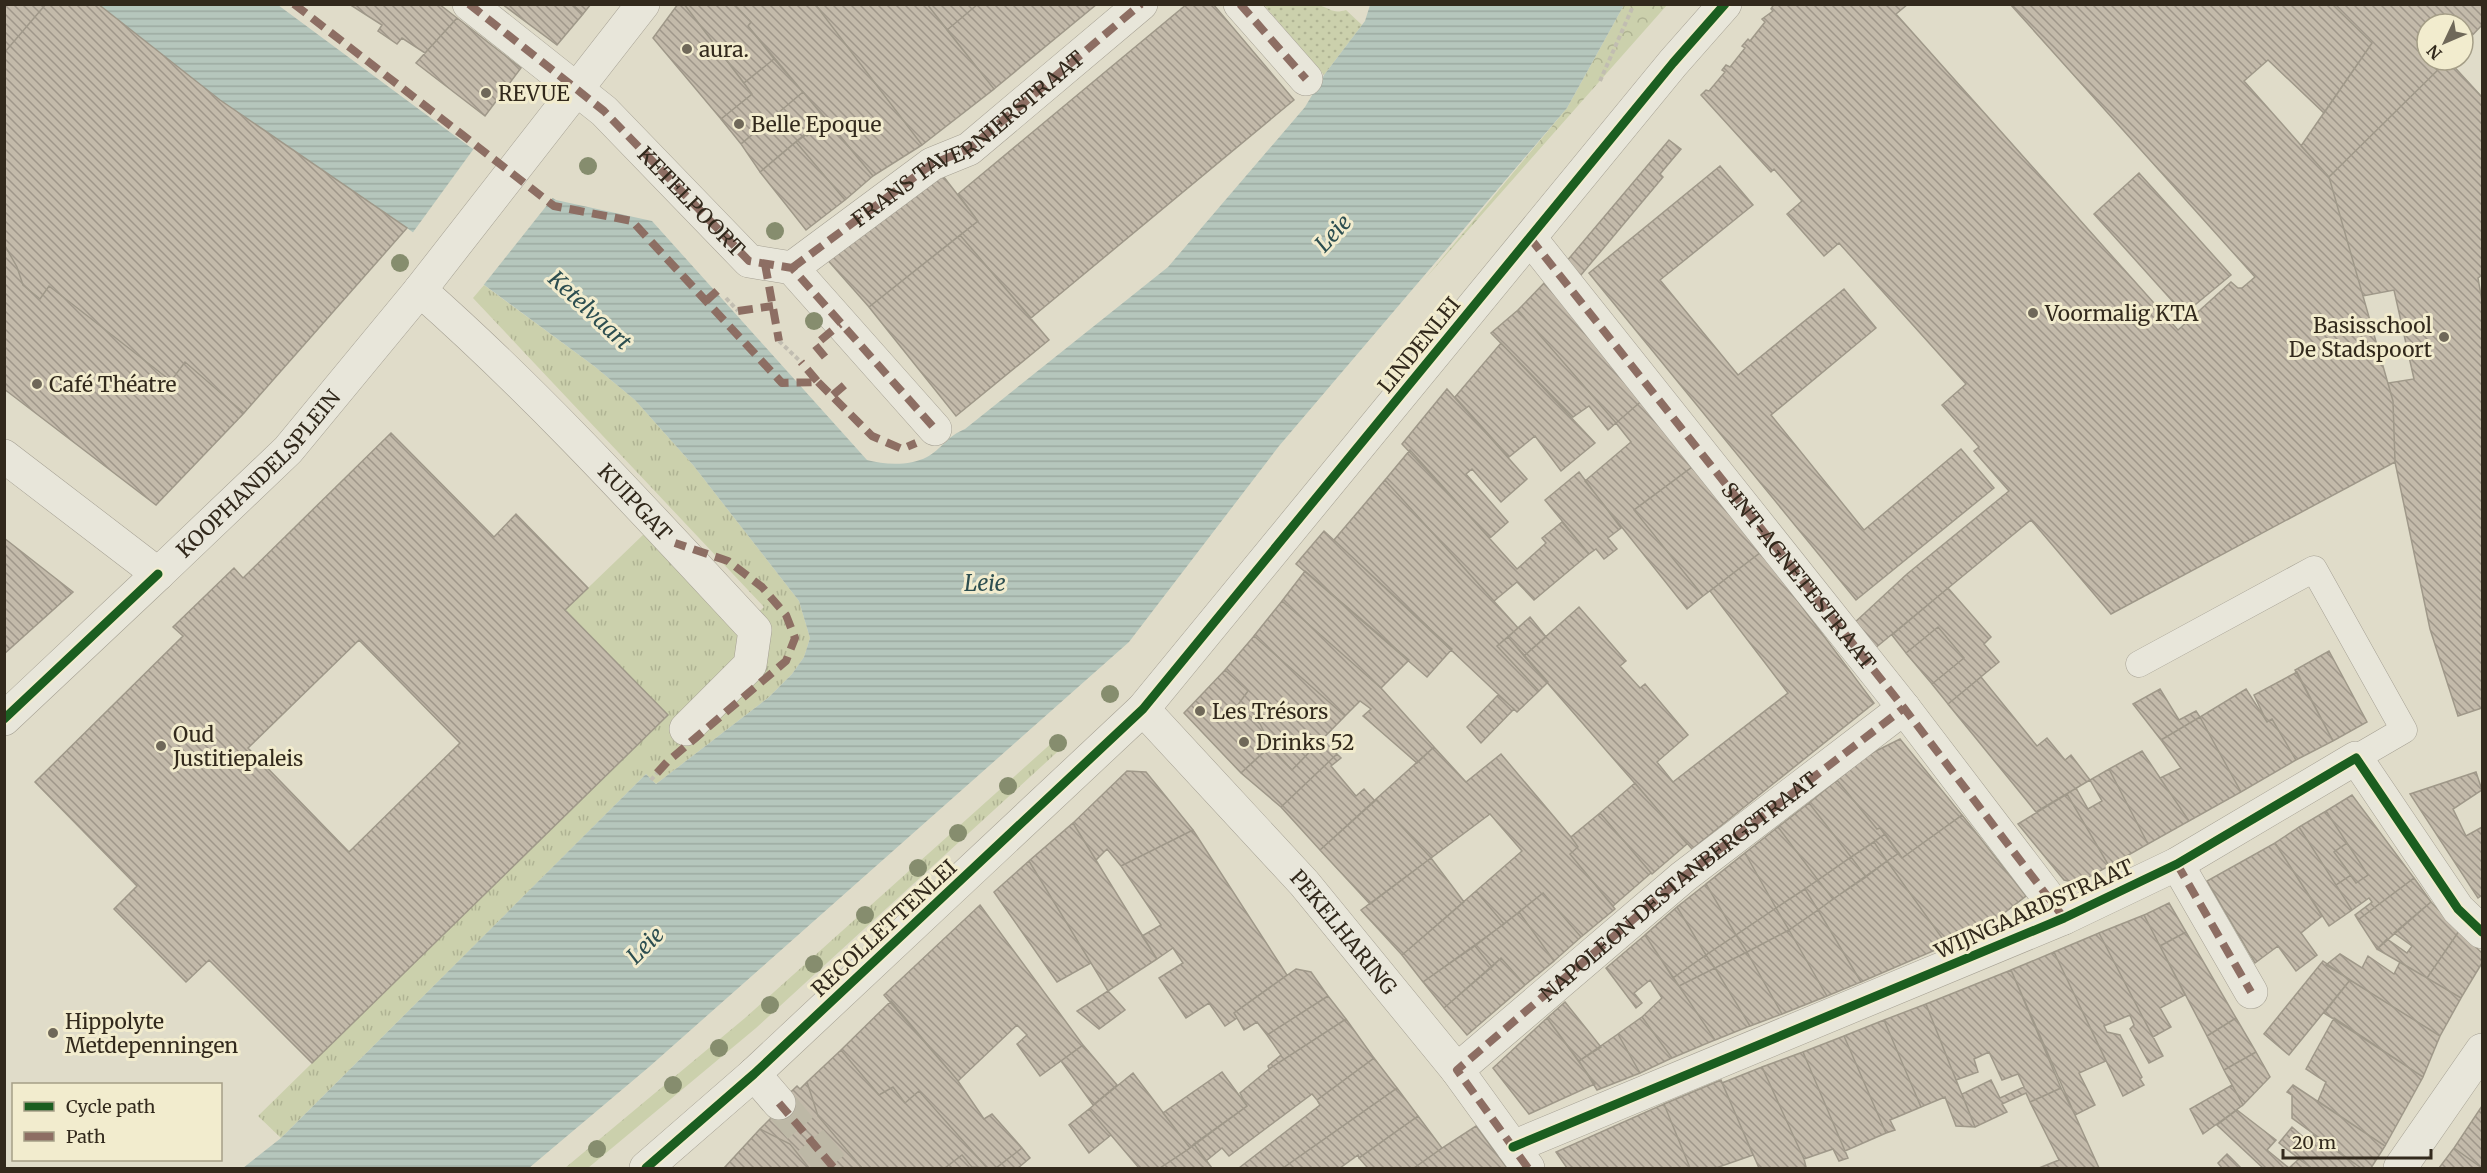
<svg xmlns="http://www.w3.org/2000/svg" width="2487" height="1173" viewBox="0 0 2487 1173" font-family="Merriweather,serif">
<defs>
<pattern id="grass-tufts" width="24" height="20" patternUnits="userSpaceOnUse" patternTransform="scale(1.5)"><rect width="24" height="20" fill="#cbd0ac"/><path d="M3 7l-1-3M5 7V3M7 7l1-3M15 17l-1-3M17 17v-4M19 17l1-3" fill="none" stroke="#afb393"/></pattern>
<pattern id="park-crowns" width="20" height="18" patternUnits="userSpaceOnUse" patternTransform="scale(1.5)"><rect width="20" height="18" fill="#cbd0ac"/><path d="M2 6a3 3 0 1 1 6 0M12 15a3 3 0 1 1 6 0" fill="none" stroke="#afb393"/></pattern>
<pattern id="garden-dots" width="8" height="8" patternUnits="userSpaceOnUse" patternTransform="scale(1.5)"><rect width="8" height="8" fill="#cbd0ac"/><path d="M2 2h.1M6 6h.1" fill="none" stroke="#afb393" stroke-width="1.8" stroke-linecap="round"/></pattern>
<pattern id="water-rules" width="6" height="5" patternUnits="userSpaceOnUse" patternTransform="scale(1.5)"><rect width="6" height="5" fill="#b5c6bc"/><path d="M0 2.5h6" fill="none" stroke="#9caaa1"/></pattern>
<pattern id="building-back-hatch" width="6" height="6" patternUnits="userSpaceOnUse" patternTransform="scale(1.5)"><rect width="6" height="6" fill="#c3baaa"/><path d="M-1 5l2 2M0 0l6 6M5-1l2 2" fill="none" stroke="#9f978a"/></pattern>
</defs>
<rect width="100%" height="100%" fill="#e0dcc9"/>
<!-- grass -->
<path fill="url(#grass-tufts)" d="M484 285 594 366 635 400 693 465 799 601 810 638 804 657 792 674 768 698 656 784 646 774 281 1138 258 1116 667 715 565 610 645 533 739 631 764 607 473 298Z
M1055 740 1066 744 756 1028 588 1168H565L745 1018Z"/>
<!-- park -->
<path fill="url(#park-crowns)" d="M1624 5H1667L1424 280 1567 108Z"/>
<!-- garden -->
<path fill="url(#garden-dots)" d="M1264 5C1277 5 1308 1 1319 5 1331 9 1333 14 1346 10L1362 25 1324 75Z"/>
<!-- water -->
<path fill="url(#water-rules)" d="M98 5H278L470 147 556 200 652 221 867 460C885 465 910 466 927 457 942 449 947 436 965 429L1168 267 1305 107 1324 75 1365 21 1370 5H1624L1567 108 1279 446 1129 642 649 1067 529 1168H243L281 1138 646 774 656 784 768 698 792 674 804 657 810 638 799 601 693 465 635 400 594 366 407 228 220 100Z"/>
<!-- pier -->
<path fill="#e0dcc9" d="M475 147 555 195 482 287 411 235Z"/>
<!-- building -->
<path fill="url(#building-back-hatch)" stroke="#9f9889" stroke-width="1.5" fill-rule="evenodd" d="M4 4H46L4 53Z
M46 4H98L220 100 407 228 244 413 185 362 171 381 49 286 40 299 23 285 17 267 4 244V53Z
M349 4H439L457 18 425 53 402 38 397 44 378 31 382 25Z
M502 4H572L583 14 557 45Z
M572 4H591L583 14Z
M678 4H684L752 94 721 119 653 38Z
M684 4H734L751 22 748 26 774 59 744 83Z
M734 4H815L922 145 873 176 748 26 751 22Z
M815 4H927L994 89 922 145Z
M927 4H978L947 30Z
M978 4H1097L994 89 947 30Z
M1187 4H1213L1294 100 1031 318 960 235 978 221 958 194Z
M1774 4H1908L1896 14 2178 330 2231 282 2238 288H2242L2255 277 2010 4H2332L2372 43 2324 113 2268 60 2244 81 2329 177 2393 401 2395 462 2111 614 2031 520 1874 649 1853 624 1907 574 2009 491 1974 451 1979 447 1942 405 1966 384 1839 243 1824 256 1787 214 1802 201 1774 169 1771 172 1701 95 1706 90 1709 91 1725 72 1722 70 1726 65 1730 67 1745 48 1742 46 1748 39 1750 41 1765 22 1762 19 1773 11 1771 9Z
M2332 4H2482V25L2463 45V24H2427V60H2448L2329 177 2301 146 2372 43Z
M457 18 521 68 485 116 416 63Z
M774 59 803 92 741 144 721 119 752 94 744 83Z
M2448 60 2482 97V275L2478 278 2482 301V708L2458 716 2430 629 2395 462 2393 401 2388 383 2414 379 2394 290 2363 296 2329 177Z
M803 92 827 120 807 136 805 134 760 172 741 144Z
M827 120 873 176 845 200 796 142Z
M1669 140 1681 149 1660 174 1663 177 1581 275 1566 262Z
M796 142 845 200 806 230 760 172Z
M1720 166 1753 205 1660 280 1738 375 1844 289 1876 328 1771 415 1864 530 1961 449 1994 488 1856 600 1589 273Z
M940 172 978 221 869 307 825 257Z
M2139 173 2231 275 2184 314 2094 214Z
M960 235 1049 340 956 416 869 307Z
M4 244 17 267 23 285 40 299 49 286 171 381 185 362 244 413 156 505 4 389Z
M1551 276 1645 398 1616 423 1518 310Z
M1518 310 1616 423 1608 430 1589 406 1573 417 1491 333Z
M1501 343 1595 443 1561 471 1535 436 1509 457 1455 397Z
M1447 389 1527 479 1501 502 1472 469 1466 474 1508 522 1490 538 1402 444Z
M1645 398 1696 464 1634 510 1703 596 1687 609 1585 481 1631 442 1616 423Z
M391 433 494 537 516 514 588 588 565 610 668 715 312 1063 209 960 186 982 114 909 137 886 35 782 183 636 173 627 234 568 243 578ZM359 640 460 743 349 852 248 748Z
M1410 450 1517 569 1546 543 1542 538 1562 522 1589 554 1534 600 1517 582 1494 601 1385 480Z
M1696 464 1761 552 1703 596 1634 510Z
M1579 472 1621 528 1608 538 1617 549 1604 559 1596 549 1589 554 1545 500Z
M1385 480 1518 628 1497 646 1539 691 1517 712 1334 540Z
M1324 531 1452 649 1427 677 1296 564Z
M4 538 73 592 4 654Z
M1761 552 1874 703 1692 849 1524 656 1579 607 1626 661 1620 666 1640 688 1645 684 1688 735 1657 762 1673 782 1788 693 1710 591Z
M1305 571 1409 660 1381 688 1282 601Z
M1948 588 1991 637 1984 644 1999 662 1948 704 1932 684 1964 658 1938 627 1906 653 1892 635Z
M1282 601 1381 688 1434 747 1417 763 1363 716 1371 709 1360 701 1345 716 1254 636Z
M1530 617 1546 637 1524 656 1508 637Z
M1938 627 1964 658 1932 684 1906 653Z
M1254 636 1345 716 1292 770 1270 746 1263 753 1264 732 1260 724 1237 706 1248 691 1225 670Z
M1508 637 1548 682 1539 691 1497 646Z
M2329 651 2367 722 2333 741 2295 670Z
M1225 670 1248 691 1237 706 1260 724 1264 732 1263 753 1241 773 1184 713Z
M2297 672 2333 741 2296 760 2272 719 2267 722 2254 695Z
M1981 677 2037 746 2047 738 2065 760 2071 755 2090 780 2036 812 1948 704Z
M2160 689 2179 720 2196 711 2200 717 2161 740 2133 704Z
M2246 689 2267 722 2272 719 2296 760 2241 792 2200 717Z
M1498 695 1514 709 1481 743 1467 727Z
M2200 717 2241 792 2189 821 2160 778 2181 768 2161 740Z
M1322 739 1337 754 1281 807 1241 773 1270 746 1292 770Z
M1900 739 1962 815 1902 858 1880 828 1877 829 1837 780 1866 756Z
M1434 747 1466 782 1501 754 1571 837 1578 847 1570 854 1615 909 1581 937 1543 893 1504 924 1476 891 1522 851 1490 814 1431 858 1376 799Z
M2142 751 2189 821 2148 844 2109 769Z
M1337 754 1341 758 1331 766 1356 796 1364 789 1375 801 1320 850 1281 807Z
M2109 769 2148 844 2109 866 2067 794 2076 788 2088 809 2102 801 2090 780Z
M1127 771 1146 772 1193 830 1121 866 1107 849 1096 860 1073 823Z
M2476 772 2482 790 2453 809 2466 836 2482 827V895L2478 898 2410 794Z
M1837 780 1877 829 1880 828 1885 834 1851 857 1809 803Z
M1635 783 1687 844 1652 874 1600 813Z
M2067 794 2109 866 2078 883 2064 880 2018 824Z
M2352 795 2414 878 2358 920 2355 915 2372 902 2369 898 2352 910 2336 885 2351 875 2356 883 2368 875 2326 811Z
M1376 799 1431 858 1370 904 1320 850Z
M1809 803 1851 857 1818 880 1778 827Z
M2326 811 2347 843 2334 852 2351 875 2336 885 2299 827Z
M1600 813 1651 873 1613 906 1570 854 1578 847 1571 837Z
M1962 815 2026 896 1982 930 1947 945 1887 861 1899 853 1902 858Z
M1073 823 1157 959 1108 991 1029 861Z
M1778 827 1818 880 1776 908 1745 853Z
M2299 827 2352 910 2329 926 2275 843Z
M1193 830 1287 975 1234 1013 1237 1018 1225 1026 1209 1003 1186 1018 1159 978 1183 963 1173 948 1157 959 1142 936 1161 925 1121 866Z
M1885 834 1899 853 1887 861 1874 842Z
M1874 842 1887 861 1866 877 1851 857Z
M2275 843 2322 916 2301 933 2317 955 2296 971 2278 946 2255 963 2207 881Z
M2347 843 2368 875 2356 883 2334 852Z
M1745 853 1776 908 1736 935 1706 884Z
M1851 857 1866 877 1833 899 1818 880Z
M1431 858 1464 902 1402 955 1361 910Z
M1029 861 1091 963 1057 982 994 892Z
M1887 861 1947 945 1861 982 1818 910Z
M2414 878 2431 902 2377 949 2358 920Z
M1818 880 1833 899 1818 910 1805 889Z
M1706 884 1736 935 1706 955 1677 907Z
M1805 889 1818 910 1789 930 1776 908Z
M1476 891 1504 924 1423 982 1402 955Z
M1543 893 1581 937 1554 961 1519 912Z
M2431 902 2459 931 2427 978 2377 949 2387 939 2407 953 2412 946 2394 933Z
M2169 903 2186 932 2160 946 2144 915Z
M980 905 1083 1045 1040 1076 1017 1044 1027 1035 1017 1025 958 1081 884 995Z
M1677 907 1706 955 1673 978 1645 935Z
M1776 908 1789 930 1747 952 1736 935Z
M1818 910 1861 982 1827 996 1789 930Z
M1519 912 1554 961 1525 985 1501 958 1492 967 1475 946Z
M2144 915 2185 995 2160 1008 2171 1027 2153 1037 2099 933Z
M1789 930 1827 996 1782 1014 1747 952Z
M2459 931 2482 953V963L2461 998 2427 978Z
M2186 932 2236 1018 2207 1036 2160 946Z
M2099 933 2163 1056 2149 1063 2130 1029 2134 1025 2130 1015 2104 1026 2107 1032 2120 1035 2142 1077 2140 1079 2144 1085 2123 1096 2054 952Z
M1645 935 1715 1040 1672 1058 1642 1017 1662 998 1650 980 1634 993 1642 1003 1636 1008 1606 968Z
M1736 935 1747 952 1715 968 1706 955Z
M1475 946 1492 967 1444 1008 1423 982Z
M1747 952 1782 1014 1750 1026 1715 968Z
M2054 952 2106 1061 2079 1073 2095 1105 2075 1115 2011 970Z
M2340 954 2362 968 2368 956 2394 974 2400 962 2461 998 2440 1036 2326 965Z
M1706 955 1715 968 1679 986 1673 978Z
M1501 958 1525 985 1467 1035 1444 1008Z
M2323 961 2350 980 2289 1055 2264 1034Z
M1715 968 1750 1026 1715 1040 1679 986Z
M1296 969 1311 972 1328 996 1267 1035 1257 1022 1244 1030 1234 1013Z
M2011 970 2061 1088 2030 1102 2026 1093 2002 1104 2007 1112 1975 1127 1962 1094 1991 1080 2000 1098 2024 1087 2018 1074 2002 1080 1989 1052 1974 1059 1978 1072 1956 1080 1926 1004Z
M2350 980 2440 1036 2423 1077 2324 1013Z
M1108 991 1125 1010 1099 1029 1077 1011Z
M1328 996 1346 1019 1269 1069 1268 1066 1281 1055 1267 1035Z
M891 1001 958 1081 984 1119 992 1114 1022 1148 996 1168H987L919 1091 905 1103 893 1087 879 1095 841 1050Z
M1565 1002 1601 1047 1579 1061 1547 1018Z
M1926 1004 1946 1055 1975 1127 1956 1126 1945 1097 1921 1107 1884 1020Z
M1642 1017 1672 1058 1640 1073 1618 1034Z
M1547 1018 1595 1084 1529 1114 1493 1068Z
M2236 1018 2256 1052 2224 1070 2207 1036Z
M2334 1018 2423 1077 2385 1146 2318 1101 2326 1082 2306 1069Z
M1346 1019 1374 1058 1317 1100 1312 1094 1229 1156 1222 1148 1206 1161 1194 1144 1247 1106 1240 1093 1269 1069Z
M1884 1020 1921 1107 1890 1120 1895 1130 1886 1133 1844 1036Z
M1618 1034 1640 1073 1597 1090 1579 1061Z
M1844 1036 1886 1133 1845 1151 1803 1052Z
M1083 1045 1117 1085 1093 1105 1061 1061Z
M841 1050 879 1095 893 1087 905 1103 919 1091 987 1168 972 1167 962 1155 945 1168H862L818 1116 807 1082Z
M1803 1052 1848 1158 1839 1161 1833 1149 1804 1159 1762 1067Z
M2256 1052 2270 1077 2243 1105 2224 1070Z
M1374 1058 1397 1088 1283 1168H1239L1320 1105 1317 1100Z
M1762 1067 1804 1159 1806 1167 1802 1168H1759L1722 1083Z
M1222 1072 1247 1106 1190 1148 1163 1113Z
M1133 1073 1190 1148 1160 1168H1139L1089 1109Z
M1721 1080 1753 1155 1716 1168H1690L1664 1104Z
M807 1082 818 1116 862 1168H809L790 1144 760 1129 776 1113 773 1109 797 1086 800 1089Z
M2232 1085 2243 1105 2203 1134 2190 1109Z
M2293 1085 2385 1146 2371 1168H2361L2292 1118V1095L2287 1092Z
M1397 1088 1418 1116 1359 1158 1358 1155 1340 1168H1283Z
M2061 1088 2075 1115 2099 1168H2039L2059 1160 2030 1102Z
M1664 1104 1690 1168H1567L1556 1152Z
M2482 1106V1168L2454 1148Z
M1089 1109 1111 1135 1089 1153 1069 1125Z
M2237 1110 2276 1140 2267 1150 2289 1168H2263L2217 1125Z
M1418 1116 1442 1148 1414 1168H1365L1367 1167 1359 1158Z
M1476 1126 1507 1168H1414L1442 1148Z
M2292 1127 2309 1142 2313 1135 2361 1168H2311L2279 1143Z
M760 1129 790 1144 809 1168H724Z
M1194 1144 1212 1168H1160L1190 1148Z
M1022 1148 1030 1158 1018 1168H996Z
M2454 1148 2482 1168H2439Z
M2227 1154 2241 1168H2222L2218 1163Z
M962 1155 972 1167 982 1168H945Z
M2299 1159 2311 1168H2289Z"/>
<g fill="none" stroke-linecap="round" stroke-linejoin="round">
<!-- minor-tunnel -->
<path stroke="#bdb8a6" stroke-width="33" stroke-dasharray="33 16" stroke-linecap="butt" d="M779 1103 834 1168"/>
<defs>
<path id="service" d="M2139 664 2314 569 2404 730 2356 758"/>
<g id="minor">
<path d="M469 4 604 111 749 261 792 268 935 429"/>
<path d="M1240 4 1306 79"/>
<path id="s1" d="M1530 238 1904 708 2064 918"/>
<path id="s2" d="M792 268 932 164 969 149 1141 4"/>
<path id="s3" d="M420 290C539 395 647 514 755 630L750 665 686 729"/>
<path id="s4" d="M1143 709 1304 883 1457 1070 1528 1168"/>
<path d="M4 719 158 574"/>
<path d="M2177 864 2251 992"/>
<path id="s5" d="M1457 1070 1683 877 1904 708"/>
<path d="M754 1074 779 1103"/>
<path d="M1513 1147 2064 918 2177 864 2356 758 2458 909 2482 932"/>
<path d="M646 1168 754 1074 1143 709 1673 63 1725 4"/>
<path d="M2400 1168 2482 1050"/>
</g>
<g id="tertiary">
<path id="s6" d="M4 456 158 574 288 450 420 290 643 4"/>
</g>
</defs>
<!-- service casing -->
<use href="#service" stroke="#a5a093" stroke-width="27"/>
<!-- minor casing -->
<use href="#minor" stroke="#a5a093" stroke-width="34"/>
<!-- tertiary casing -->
<use href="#tertiary" stroke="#a5a093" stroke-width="34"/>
<!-- path -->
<path stroke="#c1bdb1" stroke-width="4" stroke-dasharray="4.5 3" stroke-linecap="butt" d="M1600 81 1634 4
M726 298 738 311
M779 341 801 362
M651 780 657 773"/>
<!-- service -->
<use href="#service" stroke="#e8e6da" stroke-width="26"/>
<!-- minor -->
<use href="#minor" stroke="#e8e6da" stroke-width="33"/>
<!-- tertiary -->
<use href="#tertiary" stroke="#e8e6da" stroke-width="33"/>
<!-- quiet -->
<g stroke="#8d6e63" stroke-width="8" stroke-dasharray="15 8" stroke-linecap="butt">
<path d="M294 4 554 206 632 221 782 383 818 382 801 362"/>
<path id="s7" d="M469 4 604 111 749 261 792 268 935 429"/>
<path d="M1240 4 1306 79"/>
<path d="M1530 238 1904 708 2064 918"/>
<path d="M765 264 779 341"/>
<path d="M792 268 932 164 969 149 1141 4"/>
<path d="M706 301 718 290"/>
<path d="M738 311 773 306"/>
<path d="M825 357 815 345 840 324"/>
<path d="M818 382 872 436 902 449 916 443"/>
<path d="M833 395 848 382"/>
<path d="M673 757 786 661 795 638 786 615 762 587 728 561 675 543"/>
<path d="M657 773 667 762"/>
<path d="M2177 864 2251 992"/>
<path d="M779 1103 834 1168"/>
<path d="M1528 1168 1457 1070 1683 877 1904 708"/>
</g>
<defs>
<path id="cycleway" d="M4 719 158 574
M1513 1147 2064 918 2177 864 2356 758 2458 909 2482 932
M646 1168 754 1074 1143 709 1673 63 1725 4"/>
</defs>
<!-- cycleway casing -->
<use href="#cycleway" stroke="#f2ecce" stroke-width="13"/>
<!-- cycleway -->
<use href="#cycleway" stroke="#1b5e20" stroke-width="9"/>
</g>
<!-- trees -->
<g fill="#868d6e">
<circle cx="588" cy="166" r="9"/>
<circle cx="775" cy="231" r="9"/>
<circle cx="400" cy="263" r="9"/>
<circle cx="814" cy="321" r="9"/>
<circle cx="1110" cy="694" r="9"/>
<circle cx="1058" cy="743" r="9"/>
<circle cx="1008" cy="786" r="9"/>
<circle cx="958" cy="833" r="9"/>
<circle cx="918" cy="868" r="9"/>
<circle cx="865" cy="915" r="9"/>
<circle cx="814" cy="964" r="9"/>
<circle cx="770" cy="1005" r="9"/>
<circle cx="719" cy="1048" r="9"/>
<circle cx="673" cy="1085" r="9"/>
<circle cx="597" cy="1149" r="9"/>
</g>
<!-- markers -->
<g fill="#6f6859" stroke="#f2ecce" stroke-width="2">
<circle cx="687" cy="49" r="6"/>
<circle cx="486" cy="93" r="6"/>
<circle cx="739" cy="124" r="6"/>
<circle cx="2033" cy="313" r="6"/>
<circle cx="2444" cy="337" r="6"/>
<circle cx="37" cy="384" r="6"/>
<circle cx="1200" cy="711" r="6"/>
<circle cx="1244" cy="742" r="6"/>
<circle cx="161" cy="746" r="6"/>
<circle cx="53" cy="1033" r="6"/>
</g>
<g text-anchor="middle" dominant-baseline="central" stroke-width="6" stroke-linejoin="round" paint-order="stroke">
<!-- poi labels -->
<g font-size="21" fill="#32291c" stroke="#f2ecce" text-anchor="start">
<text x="699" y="49">aura.</text>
<text x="498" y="93">REVUE</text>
<text x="751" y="124">Belle Epoque</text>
<text x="2045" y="313">Voormalig KTA</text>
<text x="2432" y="325" text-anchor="end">Basisschool<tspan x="2432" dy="24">De Stadspoort</tspan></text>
<text x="49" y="384">Café Théatre</text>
<text x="1212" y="711">Les Trésors</text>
<text x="173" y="734">Oud<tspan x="173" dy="24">Justitiepaleis</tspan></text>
<text x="1256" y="742">Drinks 52</text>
<text x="65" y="1021">Hippolyte<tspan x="65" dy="24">Metdepenningen</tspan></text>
</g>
<!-- street labels -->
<g font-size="21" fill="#32291c" stroke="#f2ecce">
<text stroke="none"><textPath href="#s2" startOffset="219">FRANS TAVERNIERSTRAAT</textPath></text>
<text stroke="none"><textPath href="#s7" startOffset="298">KETELPOORT</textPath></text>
<text transform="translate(1419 345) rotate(-51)">LINDENLEI</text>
<text stroke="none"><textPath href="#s6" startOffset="336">KOOPHANDELSPLEIN</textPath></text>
<text stroke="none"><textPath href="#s3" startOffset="302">KUIPGAT</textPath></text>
<text stroke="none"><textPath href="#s1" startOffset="432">SINT-AGNETESTRAAT</textPath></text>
<text stroke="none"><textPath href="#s5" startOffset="288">NAPOLEON DESTANBERGSTRAAT</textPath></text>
<text transform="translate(2034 909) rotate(-24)">WIJNGAARDSTRAAT</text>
<text transform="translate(884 928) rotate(-43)">RECOLLETTENLEI</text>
<text stroke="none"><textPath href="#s4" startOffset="300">PEKELHARING</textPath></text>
</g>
<!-- water labels -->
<g font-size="22" font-style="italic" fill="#2c4e50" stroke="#f2ecce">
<text transform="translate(1333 233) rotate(-47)">Leie</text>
<text transform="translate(590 310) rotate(43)">Ketelvaart</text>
<text x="985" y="583">Leie</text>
<text transform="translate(645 945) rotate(-45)">Leie</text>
</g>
</g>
<!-- border -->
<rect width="2487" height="1173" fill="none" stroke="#32291c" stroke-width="12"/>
<!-- legend -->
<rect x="12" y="1083" width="210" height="78" fill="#f2ecce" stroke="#a59e87" stroke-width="1.5"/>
<rect x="24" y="1102" width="30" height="9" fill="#1b5e20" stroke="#a59e87" stroke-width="1.5"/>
<text x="66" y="1113" font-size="18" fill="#32291c">Cycle path</text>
<rect x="24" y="1132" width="30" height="9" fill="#8d6e63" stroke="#a59e87" stroke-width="1.5"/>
<text x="66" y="1143" font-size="18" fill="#32291c">Path</text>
<!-- north arrow -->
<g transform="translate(2445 42) rotate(226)"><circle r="28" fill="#f2ecce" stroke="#a59e87" stroke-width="1.5"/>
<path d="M0-4.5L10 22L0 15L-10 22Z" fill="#6f6859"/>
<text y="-9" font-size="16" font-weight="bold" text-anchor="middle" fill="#32291c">N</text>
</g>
<!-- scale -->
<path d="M2283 1149v9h148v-9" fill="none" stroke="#32291c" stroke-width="3"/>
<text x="2292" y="1149" font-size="18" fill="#32291c" stroke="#f2ecce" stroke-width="4.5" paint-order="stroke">20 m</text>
</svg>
